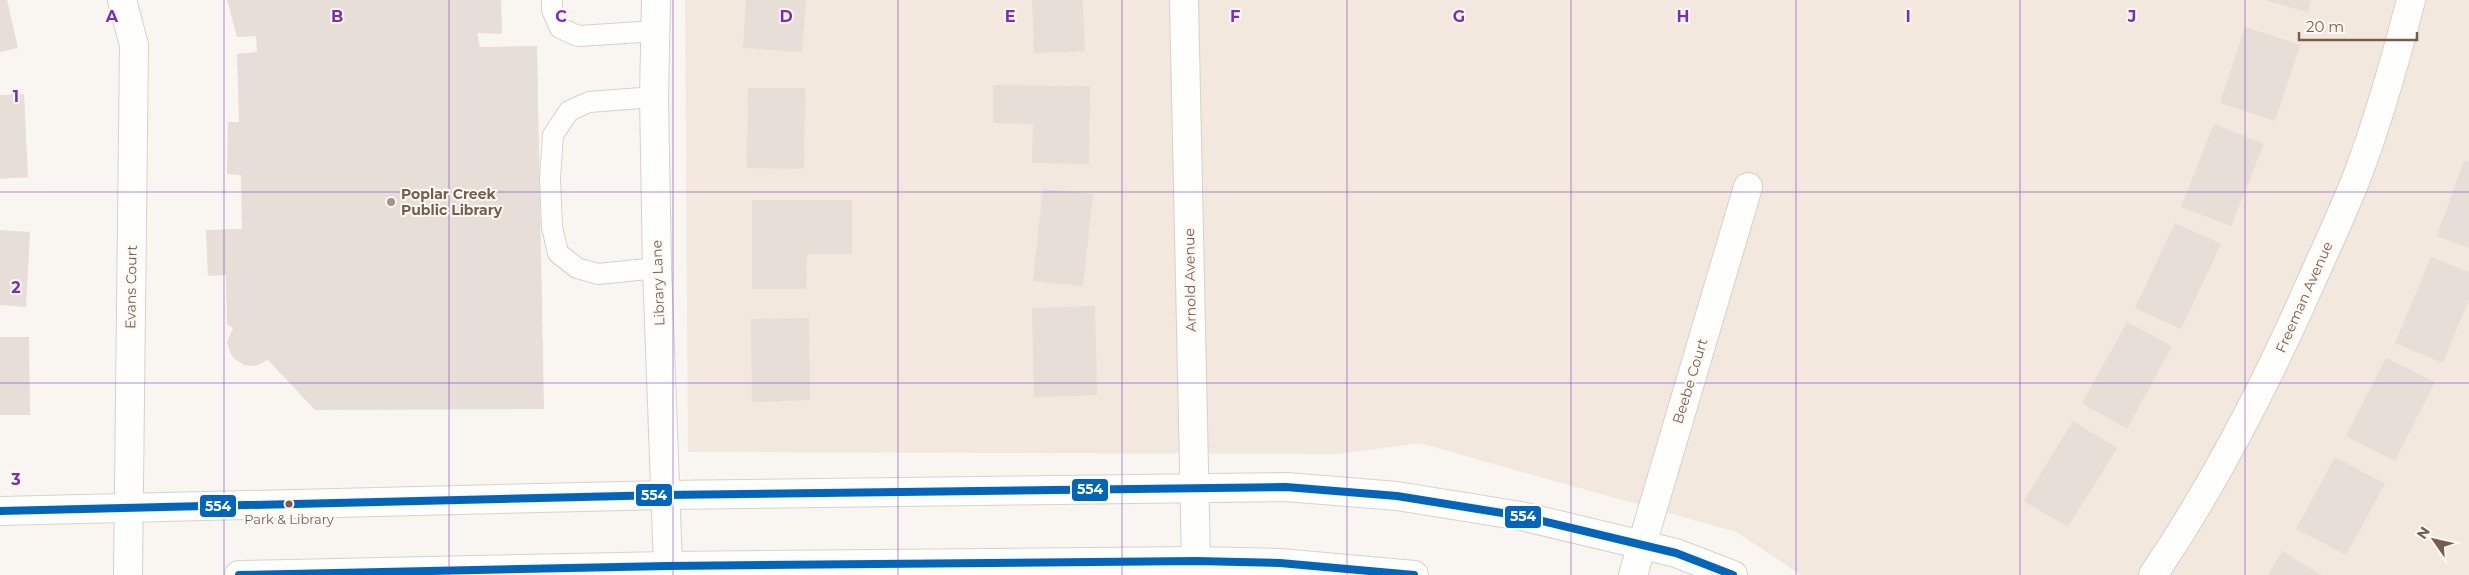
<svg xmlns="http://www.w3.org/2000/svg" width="2469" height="575" viewBox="0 0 2469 575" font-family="Montserrat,sans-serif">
<rect width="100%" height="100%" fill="#f9f5f0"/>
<!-- residential -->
<path fill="#f2e8de" d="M685 0H2469V575H1801L1737 532 1419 443 1337 454 688 452Z"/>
<!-- building -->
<path fill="#e6ded7" d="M0 0H7L18 48 0 52Z
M227 0H501L502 34 477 33 480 47 537 46 544 409 315 410 268 360 255 366 244 365 235 359 230 352 227 342 233 328 227 324 226 275 208 276 206 230 242 229 241 175 227 174 228 122H239L237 54 257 52 256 36 237 37Z
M746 0H806L802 52 743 48Z
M1032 0H1083L1085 51 1034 53Z
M2264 0H2311L2308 12Z
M2245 27 2300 45 2275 121 2220 103Z
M993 85 1090 86 1089 164 1032 163 1033 124 993 123Z
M748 88H805L804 169 747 168Z
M24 94 28 177 0 179V95Z
M2214 124 2264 144 2231 226 2181 207Z
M2464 161 2469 162V248L2437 236Z
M1043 189 1093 194 1083 286 1033 281Z
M752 200H852V254H807L806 289H752Z
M2175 223 2221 244 2181 329 2135 308Z
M0 230 30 232 26 307 0 305Z
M2431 257 2469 272V299L2443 363 2395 343Z
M1095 306 1097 395 1034 397 1032 308Z
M809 318 810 400 752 402 751 319Z
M2127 322 2172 346 2127 429 2082 403Z
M0 337H29L30 415H0Z
M2386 358 2435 382 2395 461 2346 436Z
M2073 421 2117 448 2068 527 2024 501Z
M2335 457 2385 484 2346 555 2296 529Z
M2282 551 2321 575H2268Z"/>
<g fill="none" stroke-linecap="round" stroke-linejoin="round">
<defs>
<path id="lane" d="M552 0V10L560 28 578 36 657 31
M654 97 589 102 569 111 553 135 550 178 552 227 558 253 577 268 598 274 657 268"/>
<path id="street" d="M122 0 134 45 128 575
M656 0 654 97 657 268 668 566
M1184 0 1196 561
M1633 575 1748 187
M2153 575C2216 482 2266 384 2311 282 2327 246 2344 210 2358 174 2379 118 2396 58 2411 0"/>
<path id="secondary" d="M0 511 665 495 1286 487 1397 496 1521 516 1676 553 1733 575
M239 575 668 566 1196 561 1280 563 1414 575"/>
</defs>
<!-- lane casing -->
<use href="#lane" stroke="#d7d1cb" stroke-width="22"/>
<!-- street casing -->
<use href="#street" stroke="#d7d1cb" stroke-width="30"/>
<!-- secondary casing -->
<use href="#secondary" stroke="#d9d2cb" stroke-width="30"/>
<!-- lane -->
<use href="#lane" stroke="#fefefd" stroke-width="20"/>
<!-- street -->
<use href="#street" stroke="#fefefd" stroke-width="28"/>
<!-- secondary -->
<use href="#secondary" stroke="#fefefd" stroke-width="28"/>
<defs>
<path id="bus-1" d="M0 511 665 495 1286 487 1397 496 1521 516 1676 553 1733 575
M239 575 668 566 1196 561 1280 563 1414 575"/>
</defs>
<!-- bus-1 casing -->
<use href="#bus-1" stroke="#fffaf3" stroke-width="11"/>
<!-- bus-1 -->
<use href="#bus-1" stroke="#0065bd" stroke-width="8"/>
</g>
<!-- grid -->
<path fill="none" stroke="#7b2cbf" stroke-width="1" stroke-opacity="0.55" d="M224 0V575M449 0V575M673 0V575M898 0V575M1122 0V575M1347 0V575M1571 0V575M1796 0V575M2020 0V575M2245 0V575M0 192H2469M0 383H2469"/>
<!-- markers -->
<circle fill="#a69286" stroke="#fffaf3" stroke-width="2" cx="391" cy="202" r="5"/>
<circle fill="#7a5c4d" stroke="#fffaf3" stroke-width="2" cx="289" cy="504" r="4.5"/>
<g text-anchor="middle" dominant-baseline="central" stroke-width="4" stroke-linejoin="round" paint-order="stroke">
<!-- bus labels -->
<g font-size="13" fill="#7a5c4d" stroke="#fffaf3">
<text x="289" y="519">Park &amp; Library</text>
</g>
<!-- poi labels -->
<g font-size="14" font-weight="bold" fill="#7a5c4d" stroke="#fffaf3" text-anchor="start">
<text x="401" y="194">Poplar Creek<tspan x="401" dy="16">Public Library</tspan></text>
</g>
<!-- street labels -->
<g font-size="14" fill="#7a5c4d" stroke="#fffaf3">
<text transform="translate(1190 280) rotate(-91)">Arnold Avenue</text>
<text transform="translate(658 283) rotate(-92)">Library Lane</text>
<text transform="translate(131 287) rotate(-89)">Evans Court</text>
<text transform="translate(2304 297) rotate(-66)">Freeman Avenue</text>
<text transform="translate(1690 381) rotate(-73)">Beebe Court</text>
</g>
</g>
<g font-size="16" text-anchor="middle" font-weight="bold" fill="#7b2cbf" stroke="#fffaf3" stroke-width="4" stroke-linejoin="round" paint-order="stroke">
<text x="112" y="22">A</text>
<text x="337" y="22">B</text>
<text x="561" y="22">C</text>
<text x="786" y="22">D</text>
<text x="1010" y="22">E</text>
<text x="1235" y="22">F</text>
<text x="1459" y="22">G</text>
<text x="1683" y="22">H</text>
<text x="1908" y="22">I</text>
<text x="2132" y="22">J</text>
<text x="16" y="102">1</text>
<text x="16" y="293">2</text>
<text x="16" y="485">3</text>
</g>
<g stroke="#fffaf3" stroke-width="2">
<rect x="1071" y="478" width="38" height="24" rx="5" fill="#0065bd"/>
<rect x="635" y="483" width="38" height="24" rx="5" fill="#0065bd"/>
<rect x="199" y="494" width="38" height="24" rx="5" fill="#0065bd"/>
<rect x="1504" y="505" width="38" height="24" rx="5" fill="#0065bd"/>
</g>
<g font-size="14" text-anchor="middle" font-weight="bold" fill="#fff">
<text x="1090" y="494">554</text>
<text x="654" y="500">554</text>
<text x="218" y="511">554</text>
<text x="1523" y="521">554</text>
</g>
<!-- north arrow -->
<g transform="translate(2434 540) rotate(304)" stroke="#fffaf3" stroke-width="4" paint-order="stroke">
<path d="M0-4L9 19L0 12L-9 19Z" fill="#7a5c4d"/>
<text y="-8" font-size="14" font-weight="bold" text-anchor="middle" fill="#7a5c4d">N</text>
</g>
<!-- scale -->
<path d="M2299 32v8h118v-8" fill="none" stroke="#7a5c4d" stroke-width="2.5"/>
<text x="2306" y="32" font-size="15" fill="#7a5c4d" stroke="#fffaf3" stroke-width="4" paint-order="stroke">20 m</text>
</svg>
